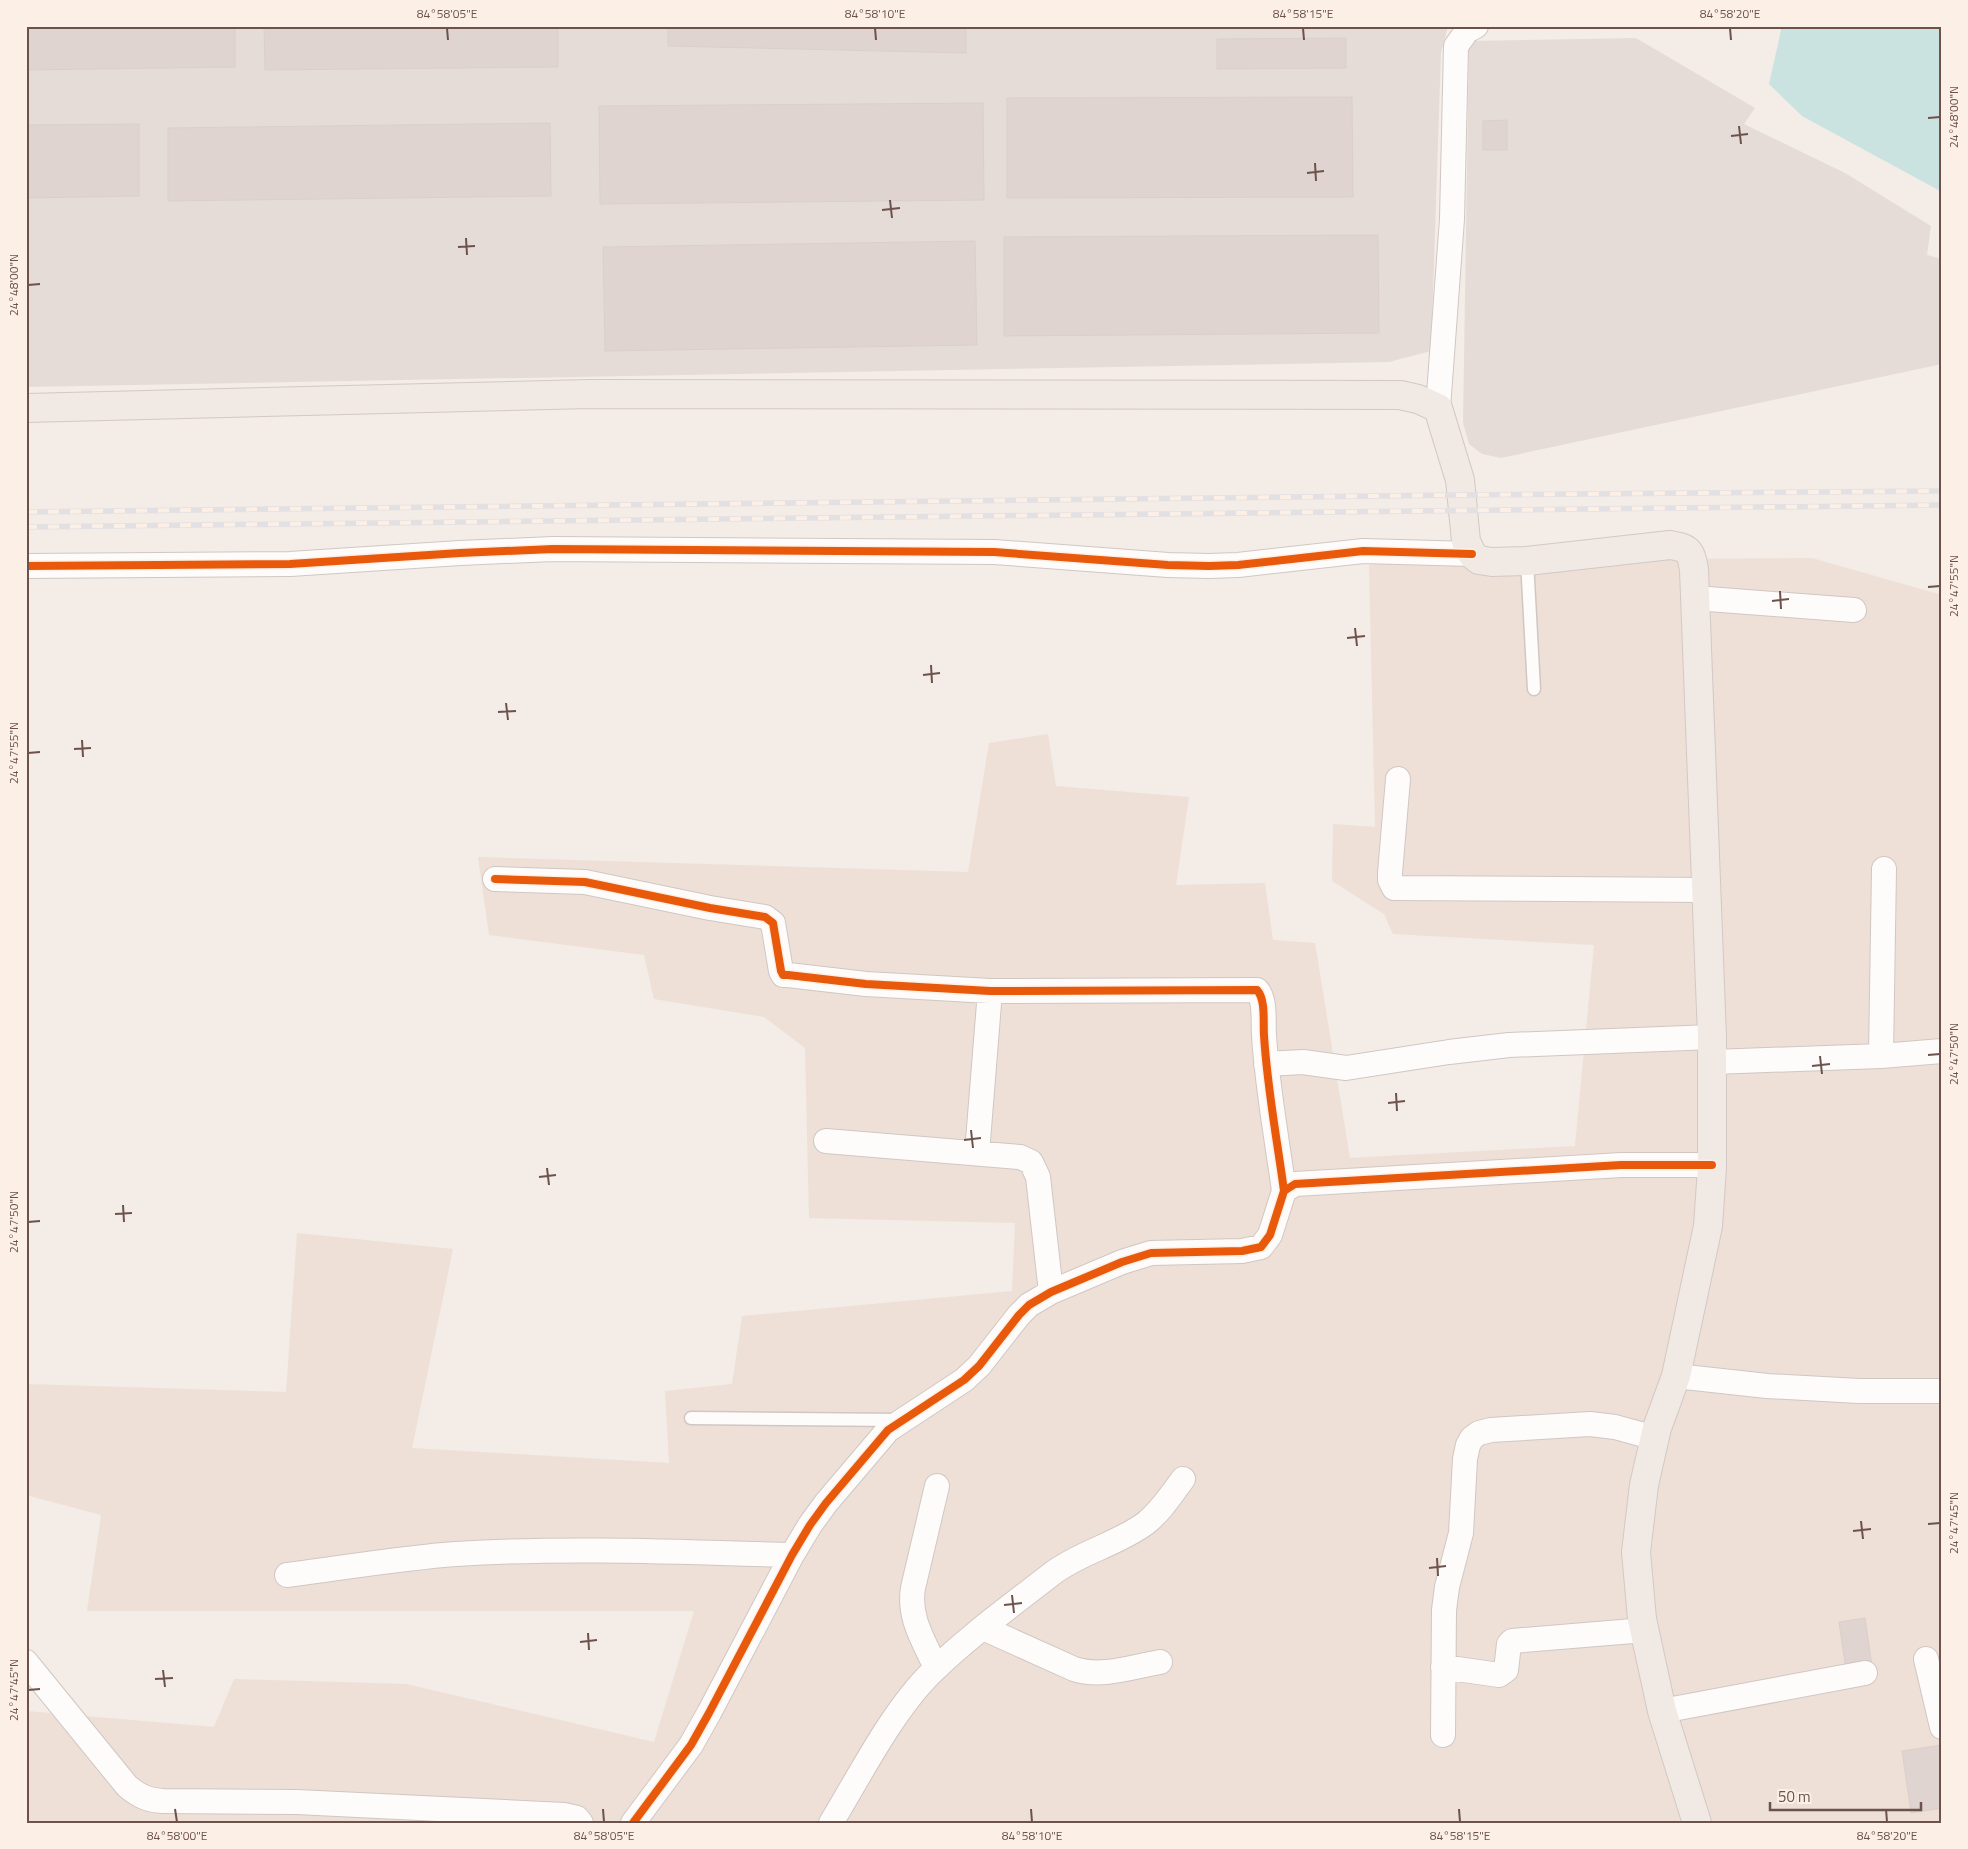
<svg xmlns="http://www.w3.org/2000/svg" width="1968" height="1849" viewBox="0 0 1968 1849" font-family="'Titillium Web',sans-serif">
<rect width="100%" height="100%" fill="#f3ece7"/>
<!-- residential -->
<path fill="#eee0d7" d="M1812 558 1942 595V1823H26V1711L214 1727 234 1679 406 1684 654 1742 694 1611H87L101 1515 26 1495V1384L286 1392 297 1233 453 1249 412 1448 669 1463 665 1391 732 1384 742 1316 1012 1291 1015 1223 809 1218 805 1048 764 1017 654 999 644 955 489 935 478 857 968 872 989 743 1048 734 1056 786 1189 797 1176 885 1265 883 1273 940 1315 943 1350 1158 1575 1146 1594 945 1393 934 1384 914 1332 881 1333 824 1375 827 1369 565 1396 561Z"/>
<!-- industrial -->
<path fill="#e5dcd8" d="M26 26H1448L1441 53 1431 351 1389 362 26 387Z
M1636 38 1755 108 1744 124 1845 173 1931 226 1927 255 1942 259V364L1501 458 1482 454 1469 444 1463 423 1469 41Z"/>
<!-- water -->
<path fill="#cae3e1" d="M1782 26H1942V192L1802 116 1769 84Z"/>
<!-- building -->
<path fill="#dfd4d0" stroke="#dbcfca" d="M26 26H235V67L26 70Z
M264 26H558V67L265 70Z
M668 26H966V53L668 46Z
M1346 38V68L1217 69V39Z
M1352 97 1353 197 1007 198V98Z
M983 103 984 200 600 204 599 106Z
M1507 120V150H1483V121Z
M550 123 551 196 168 201V128Z
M139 124V196L26 198V125Z
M1378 235 1379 333 1004 336V237Z
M975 241 977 345 605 351 603 247Z
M1865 1618 1872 1666 1846 1670 1839 1622Z
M1942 1745V1808L1911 1813 1902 1751Z"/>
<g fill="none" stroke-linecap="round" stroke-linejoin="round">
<defs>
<path id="service" d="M1527 561 1534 689
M691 1418 899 1420"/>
<path id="minor" d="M1438 408 1452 219 1456 46 1467 31 1476 26
M26 566 290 564 460 553 553 549 994 552 1168 565 1209 566 1238 565 1363 551 1472 554
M1695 598 1854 610
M1398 779 1390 873V880L1394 888 1707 890
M495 879 585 882 710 908 765 917 773 923 781 971 783 975H788L866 984 990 991 1257 990C1266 1000 1263 1022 1264 1035 1267 1087 1277 1139 1284 1191
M1881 1056 1884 869
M1712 1062 1881 1056 1942 1051
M1266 1064 1303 1062 1346 1068 1449 1052 1509 1045 1712 1037
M826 1141 1020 1157 1031 1162 1038 1177 1051 1292
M977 1153 990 991
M1676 1376 1767 1386 1859 1391H1942
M287 1575C343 1568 400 1558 456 1554 568 1547 680 1552 792 1555
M983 1628 1074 1669C1102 1678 1131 1667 1160 1662
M1926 1659 1942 1727
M26 1662 127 1786C139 1796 147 1800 163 1801L297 1802 564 1815 577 1818 581 1823
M1443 1667 1499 1675 1506 1670 1509 1644 1512 1641 1645 1630
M936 1668C924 1641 908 1618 913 1588L937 1486
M1662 1711 1865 1673
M1443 1735 1444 1610 1447 1587 1461 1533 1465 1459 1468 1445 1472 1438 1479 1433 1491 1430 1590 1424 1615 1427 1655 1438
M633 1823 691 1745 709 1713 792 1555 810 1525 826 1503 888 1430 964 1380 979 1366 1019 1315 1029 1305 1051 1292 1122 1262 1151 1253 1242 1251 1261 1247 1270 1235 1284 1191 1295 1184 1621 1165H1712
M831 1823C860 1775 893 1710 932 1672 969 1636 1012 1605 1053 1573 1081 1552 1118 1544 1146 1523 1161 1511 1171 1495 1183 1479"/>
<path id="primary" d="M26 408 590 394 1400 395 1418 399 1438 408 1460 480 1466 541 1472 554 1479 560 1492 562 1527 561 1670 545C1689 548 1691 551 1694 570L1712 1037V1168L1708 1226 1676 1376 1657 1428 1644 1485 1636 1552 1642 1619 1662 1711 1697 1823"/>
</defs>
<!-- service casing -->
<use href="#service" stroke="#d0c7c3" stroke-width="15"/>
<!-- minor casing -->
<use href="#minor" stroke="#d0c7c3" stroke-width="26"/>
<!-- primary casing -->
<use href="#primary" stroke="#d3c8c5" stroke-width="30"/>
<!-- service -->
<use href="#service" stroke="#fdfcfb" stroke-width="12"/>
<!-- minor -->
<use href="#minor" stroke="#fdfcfb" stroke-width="24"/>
<!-- primary -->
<use href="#primary" stroke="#f0e9e4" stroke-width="28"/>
<defs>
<path id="rail" d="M26 512 1461 495 1942 491
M26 527 1942 505"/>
</defs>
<!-- rail casing -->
<use href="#rail" stroke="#e2e0e3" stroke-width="5.5"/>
<!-- rail -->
<use href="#rail" stroke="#fcf0e6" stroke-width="4" stroke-dasharray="11" stroke-linecap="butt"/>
<defs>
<path id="cycleway" d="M26 566 290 564 460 553 553 549 994 552 1168 565 1209 566 1238 565 1363 551 1472 554
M495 879 585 882 710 908 765 917 773 923 781 971 783 975H788L866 984 990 991 1257 990C1266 1000 1263 1022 1264 1035 1267 1087 1277 1139 1284 1191
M633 1823 691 1745 709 1713 792 1555 810 1525 826 1503 888 1430 964 1380 979 1366 1019 1315 1029 1305 1051 1292 1122 1262 1151 1253 1242 1251 1261 1247 1270 1235 1284 1191 1295 1184 1621 1165H1712"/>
</defs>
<!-- cycleway casing -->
<use href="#cycleway" stroke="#fcf0e6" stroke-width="11"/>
<!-- cycleway -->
<use href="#cycleway" stroke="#e8590c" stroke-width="8"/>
</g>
<!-- ticks -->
<path fill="none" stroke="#6d514b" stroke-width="2" d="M447 28 448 40M875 28 876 40M1303 28 1304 40M1730 28 1731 40M1928 118 1940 117M1739 126 1741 144M1731 136 1748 134M1315 163 1316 181M1307 173 1324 171M890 200 892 218M882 210 900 208M466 238 467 255M458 247 475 246M28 285 40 284M1928 587 1940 586M1780 591 1781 609M1772 601 1789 599M1355 628 1357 646M1347 638 1365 636M931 665 932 683M923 675 940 673M506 703 508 720M498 712 516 711M82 740 83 757M74 749 91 748M28 753 40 752M1928 1055 1940 1054M1820 1056 1822 1074M1812 1066 1830 1064M1396 1093 1397 1111M1388 1103 1405 1101M971 1130 973 1148M964 1140 981 1138M547 1168 549 1185M539 1177 556 1175M123 1205 124 1222M115 1214 132 1213M28 1222 40 1221M1861 1521 1863 1539M1928 1524 1940 1523M1853 1531 1871 1529M1437 1558 1438 1576M1429 1568 1446 1566M1012 1595 1014 1613M1004 1605 1022 1603M588 1633 589 1650M580 1642 597 1640M163 1670 165 1687M155 1679 173 1678M28 1690 40 1689M175 1809 177 1822M603 1809 604 1822M1031 1809 1032 1822M1459 1809 1460 1822M1886 1809 1887 1822"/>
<!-- border -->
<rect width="1968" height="1849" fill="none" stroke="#fcf0e6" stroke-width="55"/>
<!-- scale -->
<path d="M1770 1802v8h151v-8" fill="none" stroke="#6d514b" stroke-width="2.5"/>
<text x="1778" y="1802" font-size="15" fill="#6d514b" stroke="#fcf0e6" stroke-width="4" paint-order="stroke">50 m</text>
<rect x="28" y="28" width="1912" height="1794" fill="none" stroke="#6d514b" stroke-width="2"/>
<g font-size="12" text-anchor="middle" fill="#6d514b">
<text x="447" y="18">84°58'05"E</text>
<text x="875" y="18">84°58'10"E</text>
<text x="1303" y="18">84°58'15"E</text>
<text x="1730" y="18">84°58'20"E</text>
<text transform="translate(1954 117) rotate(-90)" y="4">24°48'00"N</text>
<text transform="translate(14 285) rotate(-90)" y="4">24°48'00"N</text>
<text transform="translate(1954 586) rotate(-90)" y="4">24°47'55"N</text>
<text transform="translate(14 753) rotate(-90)" y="4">24°47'55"N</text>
<text transform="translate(1954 1054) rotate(-90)" y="4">24°47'50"N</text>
<text transform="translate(14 1222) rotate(-90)" y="4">24°47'50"N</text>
<text transform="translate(1954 1523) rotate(-90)" y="4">24°47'45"N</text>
<text transform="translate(14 1690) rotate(-90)" y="4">24°47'45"N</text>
<text x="177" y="1840">84°58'00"E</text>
<text x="604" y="1840">84°58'05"E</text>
<text x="1032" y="1840">84°58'10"E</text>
<text x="1460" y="1840">84°58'15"E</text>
<text x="1887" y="1840">84°58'20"E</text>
</g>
</svg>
